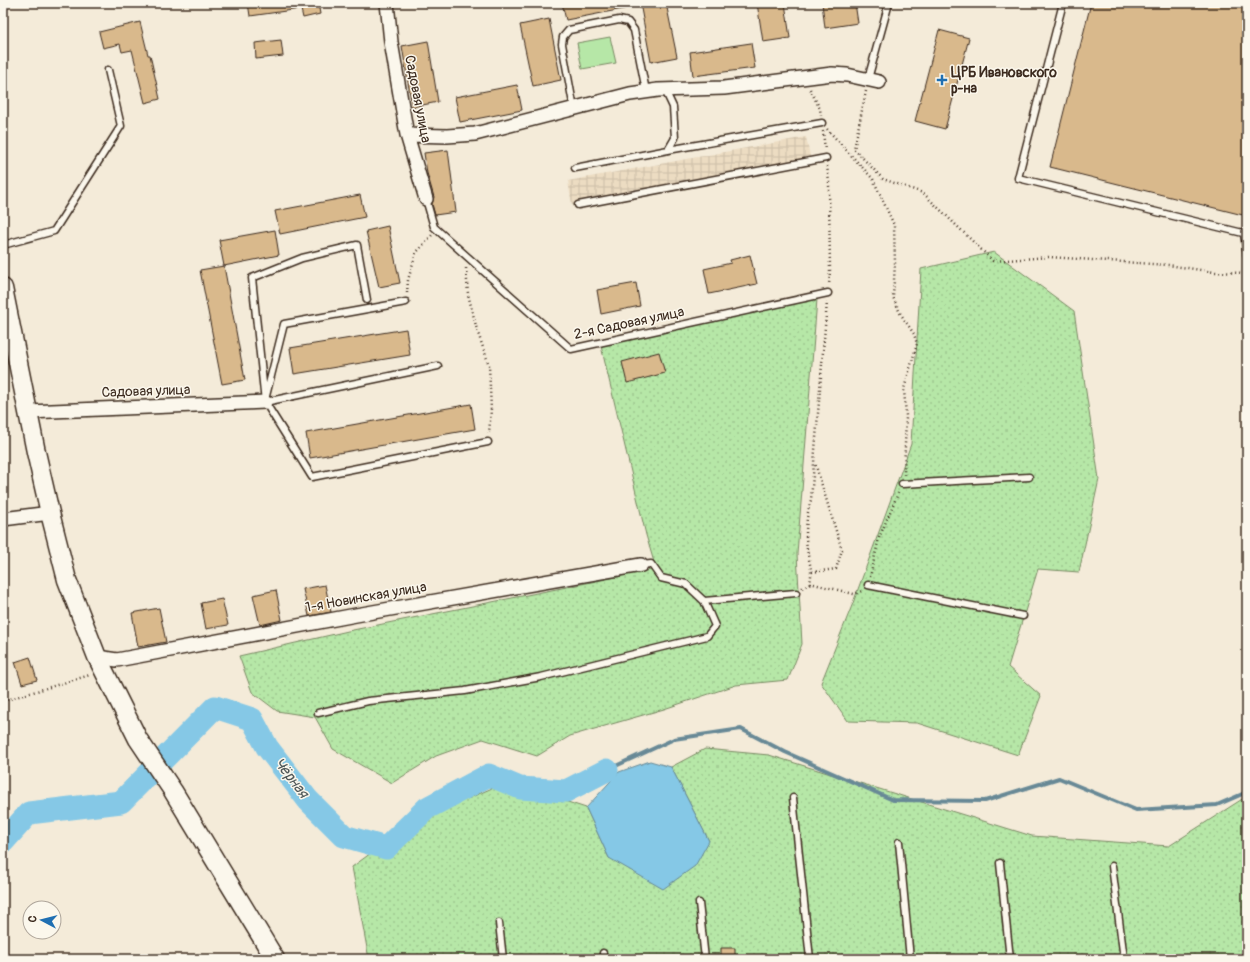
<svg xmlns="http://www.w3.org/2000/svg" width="1250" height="962" viewBox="0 0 1250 962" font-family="Pangolin,sans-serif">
<defs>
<pattern id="industrial-grid" width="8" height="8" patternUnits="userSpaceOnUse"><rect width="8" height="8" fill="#ecdcc2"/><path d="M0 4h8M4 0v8" fill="none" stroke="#cbbda6"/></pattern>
<pattern id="garden-dots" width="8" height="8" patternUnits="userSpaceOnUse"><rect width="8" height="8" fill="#b6e7a7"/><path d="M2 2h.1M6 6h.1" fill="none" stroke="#9dc68f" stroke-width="1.8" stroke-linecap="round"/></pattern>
</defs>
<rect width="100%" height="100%" fill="#f4ebd9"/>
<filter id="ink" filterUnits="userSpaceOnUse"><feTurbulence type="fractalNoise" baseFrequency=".025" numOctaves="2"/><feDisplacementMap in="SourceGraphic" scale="8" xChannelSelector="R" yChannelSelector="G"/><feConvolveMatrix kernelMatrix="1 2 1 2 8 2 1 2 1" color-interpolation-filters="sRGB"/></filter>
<g filter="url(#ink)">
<!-- industrial -->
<path fill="url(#industrial-grid)" d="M806 137 811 161 572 205 568 181Z"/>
<!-- park -->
<path fill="#b6e7a7" stroke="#788862" d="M610 37 616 63 582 69 577 43Z"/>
<!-- garden -->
<path fill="url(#garden-dots)" stroke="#788862" d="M994 252 1074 311 1099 479 1079 572 1038 569 1008 667 1041 696 1018 755 917 723 848 721 821 683 853 603 911 444 921 269Z
M817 299 797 554 802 644 788 680 736 685 664 709 570 736 537 756 483 739 436 756 392 783 333 749 315 717 277 711 252 692 239 656 348 631 656 569 646 535 601 346Z
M705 749 769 755 1032 836 1169 846 1247 796V959H369L352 867 412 823 506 782 586 808 609 858 709 841 671 767Z"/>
<!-- water -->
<path fill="#85c8e6" stroke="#678996" d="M650 761 671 767 709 841 695 866 663 889 609 858 586 808 619 772Z"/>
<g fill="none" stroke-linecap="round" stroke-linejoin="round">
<!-- stream -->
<path stroke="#678996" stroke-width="4" d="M607 770 674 739 741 729 785 752 893 800 985 801 1059 778 1136 810 1217 805 1247 792"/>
<!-- river -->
<path stroke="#85c8e6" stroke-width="23" d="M3 842 29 813 121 802 215 707 252 719 267 747 308 800 344 836 386 848 427 808 489 775 520 788 566 791 607 770"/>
</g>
<!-- building -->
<path fill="#d9b98c" stroke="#3b2a1e" d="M248 3H299L300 9 250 16Z
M308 3H318L320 14 303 18 300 5Z
M562 3H627L628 8 566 20Z
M640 3H666L677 57 651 62Z
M757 3H785L790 38 763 42Z
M822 3H855L858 23 825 28Z
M1091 3H1247V216L1050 167Z
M549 19 561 80 533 86 520 25Z
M140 22 148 55H150L160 99 145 103 132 50 122 52 120 44 103 48 99 32Z
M939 30 969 38 945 129 915 121Z
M281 40 283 56 256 59 255 43Z
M428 41 438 102 412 107 402 46Z
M751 43 755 68 693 76 690 52Z
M517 85 522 110 460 122 455 97Z
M448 150 456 212 435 215 432 204 434 197 427 173 424 153Z
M360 195 365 217 280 234 275 211Z
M388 226 400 283 379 287 366 231Z
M275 230 279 255 224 266 219 240Z
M750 255 757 284 709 294 704 269 731 263 730 260Z
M224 266 245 380 222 384 200 270Z
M636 283 640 306 601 314 597 290Z
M406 329 410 355 294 374 290 348Z
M659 352 665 373 627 383 622 362Z
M471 404 475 429 310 458 306 433Z
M325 585 331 612 309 616 303 589Z
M276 590 282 620 260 625 253 595Z
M222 599 228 625 206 629 201 603Z
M159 608 166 642 138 647 132 613Z
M30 657 37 680 22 684 15 662Z
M721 948H735V958H721Z"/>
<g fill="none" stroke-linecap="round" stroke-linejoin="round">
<defs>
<path id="lane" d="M1063 3 1018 178 1247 234
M868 79 889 3
M574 109 562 44 563 37 569 30 619 20 628 22 634 30 646 91
M668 150 822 123
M575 168 668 150 675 138 673 107 665 90
M426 199 434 227 571 349 828 293
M578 205 826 158
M1244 233 1247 255
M3 245 54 231 121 126 108 70
M367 300 357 245 302 258 252 278 265 402 312 477 488 442
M266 396 284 324 406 302
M265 402 438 366
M902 484 1029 477
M641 565 651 564 661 578 686 584 704 601 796 593
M868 585 1023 616
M318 713 368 701 465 691 541 677 707 636 715 626 704 601
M793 798 810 959
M899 842 910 959
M1000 863 1010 959
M1112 866 1124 959
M699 903 705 959
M499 923 503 959
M603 953 604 959"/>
<path id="street" d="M387 3 391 42 407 135 426 199
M407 135 447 136 475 134 630 94 658 90 724 88 832 74 847 75 879 82
M28 412 265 402
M3 519 50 513
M97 657 117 660 356 615 641 565"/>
<path id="secondary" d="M3 288 36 452 50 513 67 580 97 657 138 739 173 791 275 959"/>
</defs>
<!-- lane casing -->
<use href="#lane" stroke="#3b2a1e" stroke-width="9"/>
<!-- street casing -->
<use href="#street" stroke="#3b2a1e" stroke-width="16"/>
<!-- secondary casing -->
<use href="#secondary" stroke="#3b2a1e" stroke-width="21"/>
<!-- path -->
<path stroke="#3b2a1e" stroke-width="2.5" stroke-dasharray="1 3" stroke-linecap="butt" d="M810 89 820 109 821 116
M866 91 854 149 883 179 923 193 993 261 1049 257 1168 265 1214 272 1247 273
M827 129 873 179 894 225 895 263 893 297 900 313 914 334 917 344 904 389 906 416 904 475
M823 131 825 150
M827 166 829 182 830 271 829 285
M466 268 468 294 477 330 489 365 491 410 489 433
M407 293 408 280 416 253 432 235
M812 572 836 569 842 550 815 463
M870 577 879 538 899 491
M810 583 854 594 862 591
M802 588 810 583C813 568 809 564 807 549 805 532 806 517 811 500L827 302
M3 701 90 675"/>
<!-- lane -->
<use href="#lane" stroke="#fbf7ec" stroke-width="6"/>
<!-- street -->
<use href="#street" stroke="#fbf7ec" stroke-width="13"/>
<!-- secondary -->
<use href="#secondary" stroke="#fbf7ec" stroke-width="18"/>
</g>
</g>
<!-- markers -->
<path fill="#1f6fb2" stroke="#fbf7ec" stroke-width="1.5" d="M940 74h4v4h4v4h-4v4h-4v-4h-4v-4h4z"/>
<g text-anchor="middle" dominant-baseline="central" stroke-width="3" stroke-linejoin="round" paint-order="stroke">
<!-- poi labels -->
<g font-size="14" font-weight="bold" fill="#3b2a1e" stroke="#fbf7ec" text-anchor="start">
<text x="951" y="72">ЦРБ Ивановского<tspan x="951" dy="16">р-на</tspan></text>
</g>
<!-- street labels -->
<g font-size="14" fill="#3b2a1e" stroke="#fbf7ec">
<text transform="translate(418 99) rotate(79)">Садовая улица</text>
<text transform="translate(629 323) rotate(-12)">2-я Садовая улица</text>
<text transform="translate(146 391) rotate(-2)">Садовая улица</text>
<text transform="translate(366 597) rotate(-10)">1-я Новинская улица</text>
</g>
<!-- water labels -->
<g font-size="15" font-style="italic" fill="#51595a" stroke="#fbf7ec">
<text transform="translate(291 778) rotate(52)">Чёрная</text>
</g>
</g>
<!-- margin -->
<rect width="1250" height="962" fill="none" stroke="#fbf7ec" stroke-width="16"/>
<rect x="8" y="8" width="1234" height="946" fill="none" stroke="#3b2a1e" stroke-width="1.5" filter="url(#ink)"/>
<!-- north arrow -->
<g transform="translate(42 920) rotate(277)"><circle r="19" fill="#fbf7ec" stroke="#aea59a"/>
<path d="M0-3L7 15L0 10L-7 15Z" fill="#1f6fb2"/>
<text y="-6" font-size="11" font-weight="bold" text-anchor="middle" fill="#3b2a1e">С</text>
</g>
</svg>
